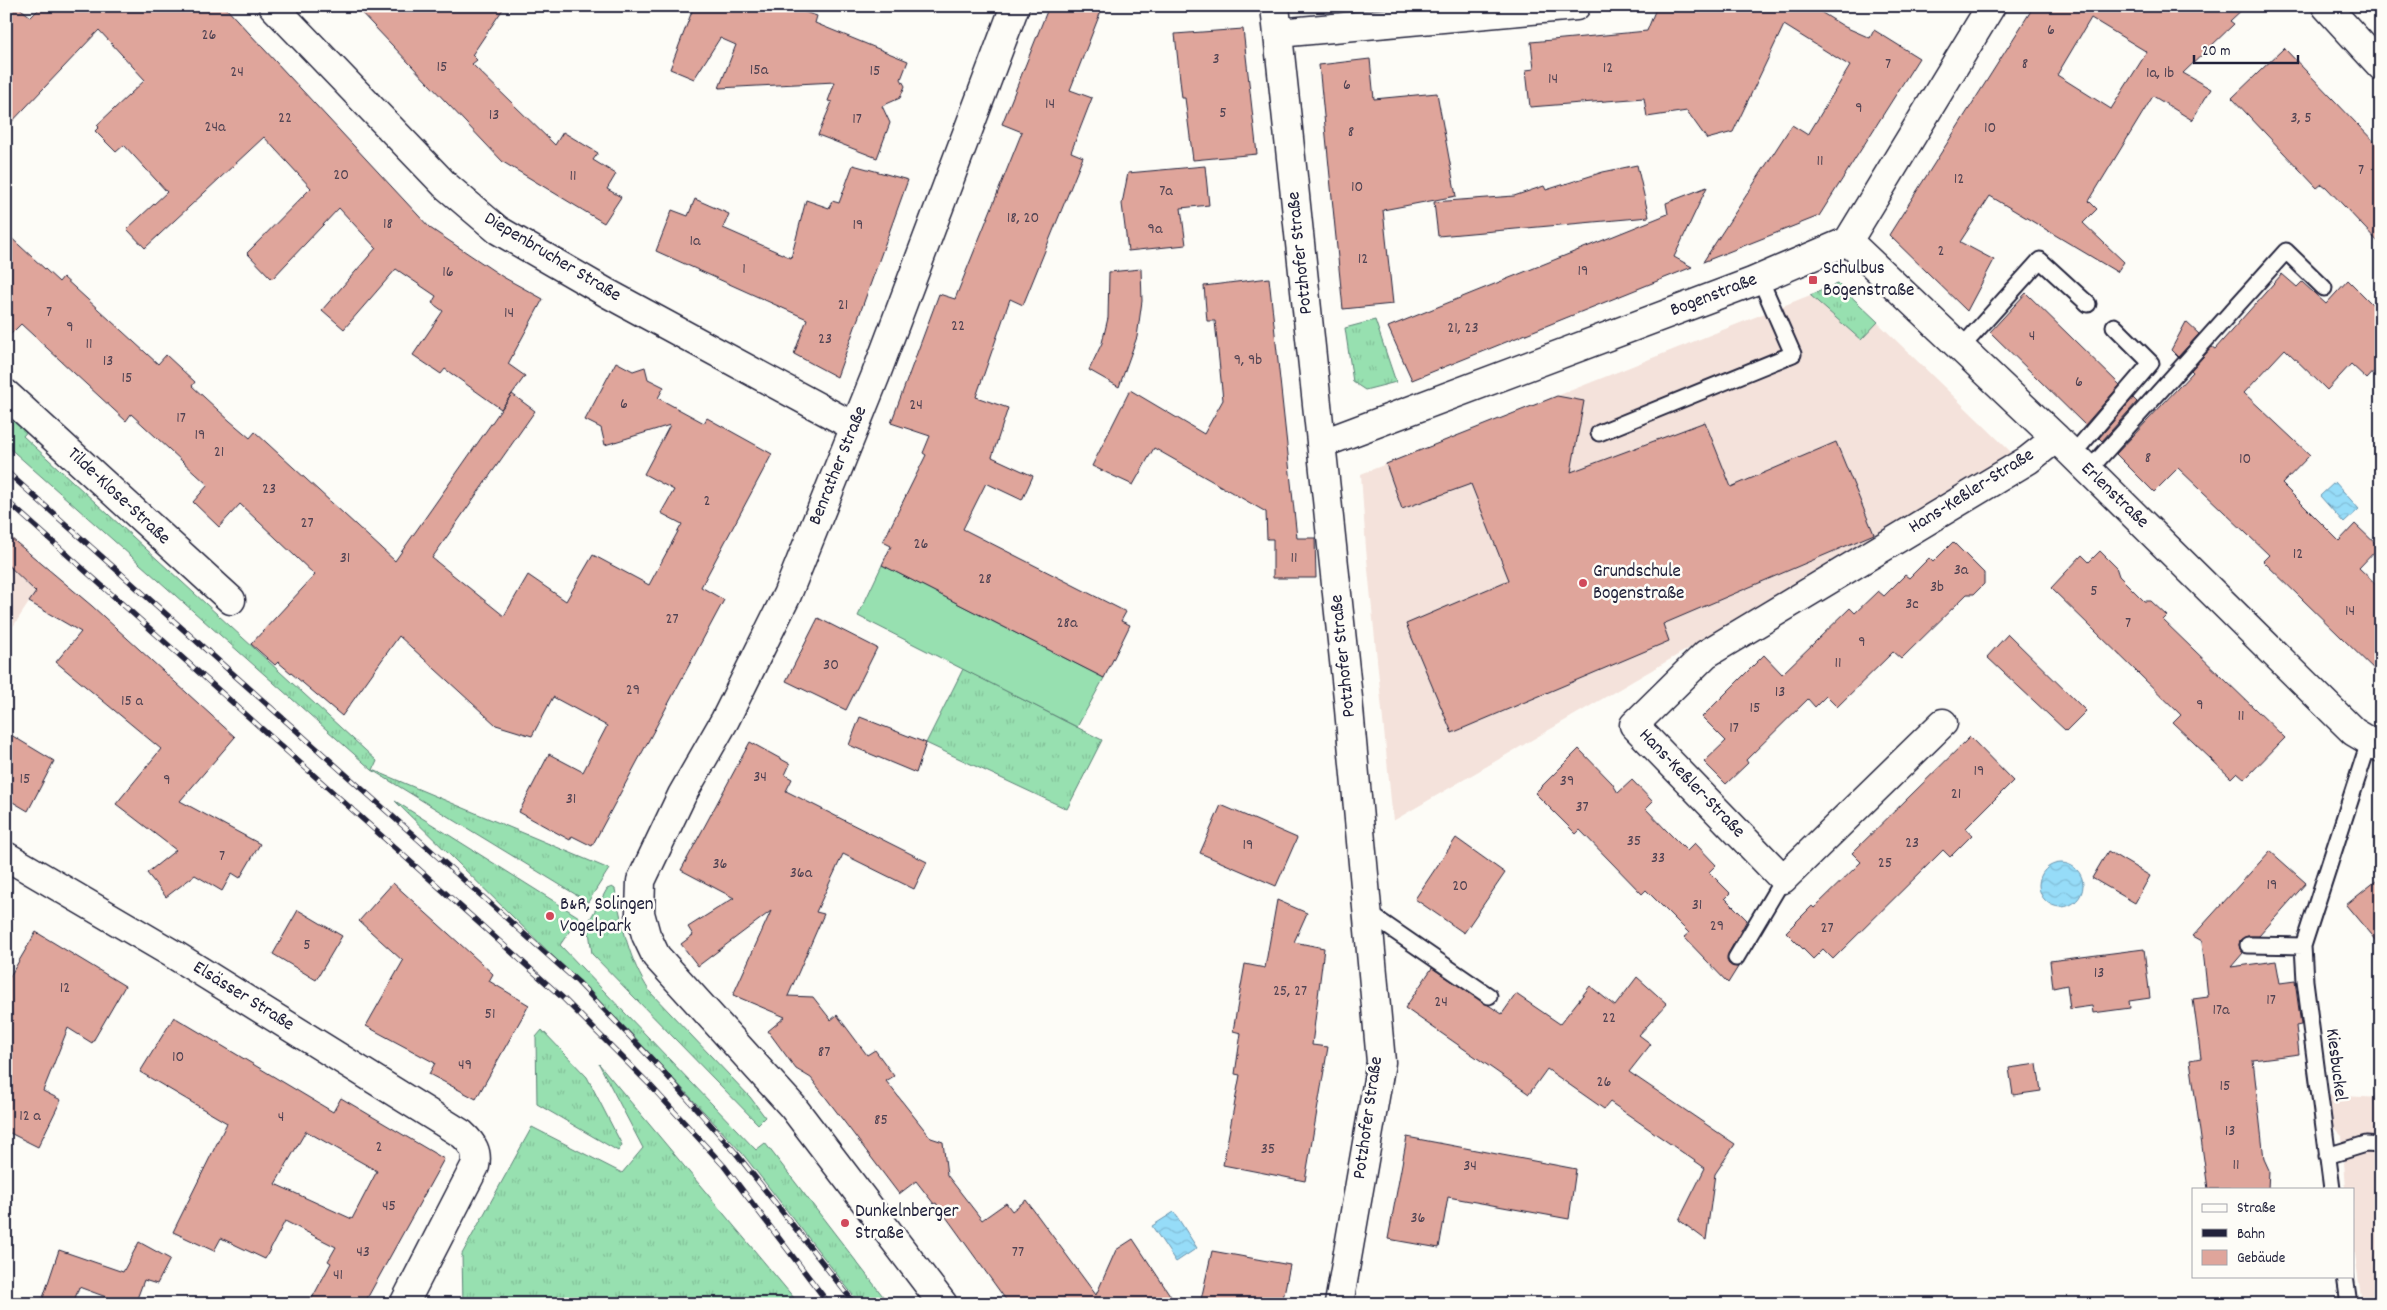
<svg xmlns="http://www.w3.org/2000/svg" width="2387" height="1310" viewBox="0 0 2387 1310" font-family="Dekko,sans-serif">
<defs>
<pattern id="grass-tufts" width="24" height="20" patternUnits="userSpaceOnUse" patternTransform="scale(1.25)"><rect width="24" height="20" fill="#97e0b0"/><path d="M3 7l-1-3M5 7V3M7 7l1-3M15 17l-1-3M17 17v-4M19 17l1-3" fill="none" stroke="#82c098"/></pattern>
<pattern id="water-waves" width="16" height="10" patternUnits="userSpaceOnUse" patternTransform="scale(1.25)"><rect width="16" height="10" fill="#96dcf8"/><path d="M0 5q4-4 8 0t8 0" fill="none" stroke="#81bcd6"/></pattern>
</defs>
<rect width="100%" height="100%" fill="#fdfcf7"/>
<filter id="ink" filterUnits="userSpaceOnUse"><feTurbulence type="fractalNoise" baseFrequency=".02" numOctaves="2"/><feDisplacementMap in="SourceGraphic" scale="10" xChannelSelector="R" yChannelSelector="G"/><feConvolveMatrix kernelMatrix="1 2 1 2 8 2 1 2 1" color-interpolation-filters="sRGB"/></filter>
<g filter="url(#ink)">
<!-- built -->
<path fill="#f4e2db" d="M1838 284 2012 453 1681 653 1393 821 1366 549 1361 474Z
M13 539 23 549 10 567 36 592 6 637V547Z
M2326 1095 2381 1098V1304H2362L2353 1241V1189H2346L2342 1136 2331 1125Z"/>
<!-- grass -->
<path fill="url(#grass-tufts)" stroke="#5c8176" d="M1838 284 1878 322 1861 340 1810 295Z
M1375 320 1396 382 1365 390 1353 382 1345 328Z
M6 408 29 429 23 436 377 761 373 770 609 869 588 902 372 770 6 445Z
M963 669 1102 740 1067 809 926 743Z
M395 801 579 917 560 945 756 1150 765 1143 889 1304H860L742 1153 630 1032Z
M612 887 615 889C623 929 628 958 650 992L750 1097 765 1117 758 1124 592 954 588 923 607 889Z
M542 1030 587 1077 622 1145 618 1151 537 1104 536 1037Z
M599 1064 799 1304H463L462 1254 532 1127 622 1173 643 1148Z"/>
<!-- garden -->
<path fill="#97e0b0" stroke="#5c8176" d="M882 565 1104 678 1077 727 858 616Z"/>
<!-- water -->
<path fill="url(#water-waves)" stroke="#6892ac" d="M2335 482 2359 509 2344 523 2320 496Z
M2039 885a22 22 0 1 1 44 0a22 22 0 1 1-44 0Z
M1174 1212 1197 1248 1176 1262 1152 1226Z"/>
<!-- building -->
<path fill="#dfa59b" stroke="#22223b" fill-rule="evenodd" d="M6 6H17L31 17 42 6H224L430 228 503 277 543 299 508 364 525 376 501 409 445 369 441 374 413 355 443 311 432 303 436 296 396 269 344 329 322 310 376 248 339 208 272 279 247 253 311 188 264 137 145 248 127 229 167 192 124 145 116 152 95 131 99 127 97 125 145 80 99 30 6 128Z
M355 6H505L472 55 477 60 472 64 555 145 563 132 598 153 593 160 616 174 607 189 621 197 604 223 503 162Z
M694 6H786L817 16 815 23 908 61 901 79 905 86 900 98 882 106 890 123 877 158 818 135 832 102 828 101 835 82 719 88 736 45 720 38 694 79 670 69Z
M1049 6H1103L1070 90 1092 98 1071 152 1083 157 1023 305 1010 299 976 397 1008 408 992 457 1033 476 1022 500 986 483 963 529 1126 612 1121 621 1130 625 1104 678 882 565 891 546 883 542 926 455 923 453 930 436 891 423 939 294 955 299 1022 132 1002 124Z
M1657 6H1811L1845 27 1870 38 1874 30 1919 58 1819 216 1703 262 1792 125 1808 135 1850 66 1784 25 1733 132 1707 139 1687 111 1647 117 1644 98 1530 107 1526 70 1534 69 1531 42 1647 31Z
M2034 6H2246L2230 21 2234 24 2183 73 2211 89 2192 120 2153 96 2089 201 2097 209 2083 223 2124 262 2117 272 1990 196 1960 242 1994 260 1967 311 1889 235ZM2091 18 2147 52 2111 109 2057 75Z
M1243 29 1257 154 1193 160 1185 98H1182L1175 34Z
M2284 48 2381 149V245L2326 187 2322 184 2317 188 2232 98Z
M1370 59 1374 99 1437 93 1456 196 1383 210 1393 304 1343 309 1319 65Z
M853 165 908 180 837 377 794 354 807 319 656 251 672 210 688 216 695 199 729 214 723 228 791 258 806 200 829 208 832 201 839 203Z
M1637 165 1649 217 1438 236 1434 202 1514 196 1544 186 1546 190 1603 172Z
M1205 166 1209 205 1181 208 1186 245 1128 251 1122 204 1128 173Z
M1707 187 1674 257 1692 267 1412 380 1388 327 1668 214 1666 203Z
M6 233 59 282 63 277 158 364 166 355 195 382 192 386 230 421 250 438 255 432 395 561 512 394 535 411 432 558 504 616 528 575 566 601 593 555 649 585 682 524 661 513 674 490 644 474 670 425 605 445 601 428 585 420 616 362 633 371 645 367 648 379 664 387 658 398 704 423 707 418 772 454 701 587 724 600 592 846 572 836 570 840 519 812 549 754 583 772 607 726 553 697 532 736 496 725 399 636 342 716 278 662 275 665 251 644 315 575 240 504 219 527 193 502 208 485 131 414 126 421 21 324 6 339Z
M1141 269 1142 301 1137 337 1119 387 1089 370 1102 343 1108 318 1109 272Z
M2282 274 2297 287 2302 282 2326 304 2348 280 2381 313V364L2367 379 2351 364 2327 390 2285 349 2244 393 2310 455 2282 484 2339 541 2355 524 2379 547 2359 568 2381 589V676L2263 561 2269 555 2178 468 2154 492 2116 454 2193 372 2191 370 2212 347 2215 349Z
M1269 278 1297 538H1315L1316 578H1273V539H1267L1266 512 1154 448 1133 485 1092 466 1130 390 1204 434 1223 400 1215 321H1207L1204 286Z
M2026 293 2120 385 2085 425 1990 332Z
M2186 322 2199 334 2178 357 2171 350Z
M1557 396 1584 401 1571 472 1705 422 1731 487 1836 442 1874 534 1663 624 1669 641 1452 733 1406 624 1509 580 1471 484 1402 509 1386 464Z
M2133 398 2137 402 2102 441 2099 438Z
M11 538 92 606 235 737 180 801 260 844 240 878 232 873 222 891 195 875 166 897 147 873 176 850 116 804 161 749 56 662 81 632 29 602 36 592 6 563V544Z
M1953 542 1984 573V584L1974 594H1967L1901 659 1893 652 1837 707 1826 696 1815 707 1808 699 1746 760 1748 763 1726 784 1704 762 1726 741 1702 717 1764 655 1782 674 1850 608 1855 613 1878 591 1884 596 1905 575 1909 578 1929 558 1933 562Z
M2100 551 2116 567 2119 576 2144 601H2151L2167 616 2163 620 2285 738 2245 779 2237 772 2231 778 2173 723 2181 715 2051 588 2082 555 2089 562Z
M818 618 877 648 846 710 786 681Z
M2008 634 2086 711 2066 731 1987 657Z
M860 717 926 743 916 773 849 745Z
M6 732 54 761 28 811 6 798Z
M1970 737 2013 781 1966 828 1972 835 1950 857 1943 850 1833 959 1823 949 1813 959 1786 932 1812 906 1814 908 1861 862 1852 853Z
M750 742 790 764 785 775 792 779 786 791 927 862 914 889 843 854 816 912 824 914 788 996 813 997 831 1020 837 1015 867 1055 875 1050 894 1076 886 1081 931 1138 943 1142 947 1175 982 1220 1006 1203 1012 1211 1026 1200 1096 1295 1116 1250 1133 1239 1176 1304H1009L936 1203 934 1204 916 1181 899 1194 811 1078 796 1069 768 1031 785 1017 733 995 771 911 698 966 681 944 693 935 688 927 734 898 681 870Z
M1579 749 1612 783 1618 793 1632 780 1653 802 1646 809 1666 830 1687 851 1695 843 1716 865 1709 872 1730 893 1725 898 1747 920 1728 954V963L1732 966 1738 967 1728 983 1684 937 1689 933 1646 890 1642 894 1580 830 1576 834 1535 793Z
M1221 805 1297 838 1276 886 1200 853Z
M1456 838 1505 873 1464 933 1415 899Z
M2108 851 2150 876 2135 903 2092 878Z
M2270 851 2306 883 2259 936H2248L2240 940 2239 945 2243 953 2231 967 2276 961 2280 983 2295 981 2301 1025 2296 1026 2299 1054 2253 1060 2264 1159 2269 1170 2268 1189H2208L2190 1060 2201 1058 2193 999 2208 997 2202 941 2193 936Z
M2381 877V947L2346 905Z
M393 883 493 974 489 981 529 1005 476 1099 429 1074 435 1063 366 1026 403 961 359 921Z
M1277 900 1307 913 1294 942 1324 948 1312 1045 1328 1047 1305 1181 1223 1165 1240 1075 1235 1074 1241 1033 1233 1031 1245 964 1265 968Z
M298 910 342 936 316 980 273 954Z
M36 932 125 986 92 1043 68 1028 43 1091 61 1100 38 1147 6 1131V983Z
M2144 949 2150 998 2129 1001 2130 1008 2093 1013 2092 1006 2070 1009 2067 985 2053 988 2050 961Z
M1432 968 1502 1014 1516 994 1560 1024 1590 986 1615 1006 1637 977 1667 1004 1639 1035 1651 1044 1629 1072 1735 1144 1715 1174 1706 1240 1679 1220 1705 1168 1610 1102 1604 1109 1547 1069 1529 1094 1405 1008Z
M174 1017 333 1112 341 1098 444 1159 364 1304H309L331 1263 328 1261 336 1247 285 1221 265 1259 221 1238 214 1251 173 1232 227 1123 140 1072ZM306 1131 377 1171 352 1219 275 1184Z
M2037 1064 2041 1091 2013 1095 2009 1068Z
M1407 1137 1576 1169 1569 1219 1448 1197 1439 1248 1388 1239Z
M139 1242 170 1259 157 1284 144 1280 135 1304H125L79 1287 73 1304H41L59 1250 123 1272Z
M1212 1251 1290 1265 1282 1304H1200Z"/>
<g fill="none" stroke-linecap="round" stroke-linejoin="round">
<defs>
<path id="service" d="M1960 349 2040 260 2088 304
M1599 433 1793 354 1760 279
M2072 455 2151 363 2114 326
M2088 471 2286 251 2324 288
M1367 912 1489 996
M2248 945 2303 946 2305 981 2332 1189
M2303 946 2369 742
M1736 958 1783 879
M2327 1156 2366 1144 2381 1145
M2345 1276 2349 1304"/>
<path id="minor" d="M273 6 445 185 498 230 607 293 855 427
M1275 6 1348 698 1381 1062 1339 1304
M2326 6 2381 66
M1278 33 1576 6
M1848 241 2056 438 2354 732 2381 748
M6 394 231 600
M1321 444 1752 282 1848 241 1991 6
M1943 723 1783 879 1634 725 1706 654 2028 460 2056 438
M6 856 173 954 462 1134C473 1144 478 1152 475 1166L404 1304
M943 1304 793 1107 656 956 646 935 640 913 641 881 682 795 725 720 787 595 875 377 1015 6"/>
</defs>
<!-- service casing -->
<use href="#service" stroke="#22223b" stroke-width="19"/>
<!-- minor casing -->
<use href="#minor" stroke="#22223b" stroke-width="31"/>
<!-- service -->
<use href="#service" stroke="#fdfcf7" stroke-width="15"/>
<!-- minor -->
<use href="#minor" stroke="#fdfcf7" stroke-width="28"/>
<defs>
<path id="rail" d="M6 471 578 982 661 1069 735 1152 855 1304
M6 500 564 999 649 1084 724 1166 829 1304"/>
</defs>
<!-- rail casing -->
<use href="#rail" stroke="#22223b" stroke-width="5.5"/>
<!-- rail -->
<use href="#rail" stroke="#fdfcf7" stroke-width="4" stroke-dasharray="11" stroke-linecap="butt"/>
</g>
</g>
<!-- markers -->
<g fill="#d1495b" stroke="#fdfcf7" stroke-width="2">
<rect x="1808" y="275" width="10" height="10" rx="2.5"/>
<circle cx="1583" cy="583" r="5"/>
<circle cx="550" cy="916" r="5"/>
<circle cx="845" cy="1223" r="5"/>
</g>
<g text-anchor="middle" dominant-baseline="central" stroke-width="5" stroke-linejoin="round" paint-order="stroke">
<!-- number labels -->
<g font-size="16" fill="#514353">
<text x="2051" y="30">6</text>
<text x="209" y="35">26</text>
<text x="1216" y="59">3</text>
<text x="1888" y="64">7</text>
<text x="2025" y="64">8</text>
<text x="442" y="67">15</text>
<text x="1608" y="68">12</text>
<text x="759" y="70">15a</text>
<text x="875" y="71">15</text>
<text x="237" y="72">24</text>
<text x="2160" y="73">1a, 1b</text>
<text x="1553" y="79">14</text>
<text x="1347" y="85">6</text>
<text x="1050" y="104">14</text>
<text x="1859" y="108">9</text>
<text x="1223" y="113">5</text>
<text x="494" y="115">13</text>
<text x="285" y="118">22</text>
<text x="2301" y="118">3, 5</text>
<text x="857" y="119">17</text>
<text x="215" y="127">24a</text>
<text x="1990" y="128">10</text>
<text x="1351" y="132">8</text>
<text x="1820" y="161">11</text>
<text x="2361" y="170">7</text>
<text x="341" y="175">20</text>
<text x="573" y="176">11</text>
<text x="1959" y="179">12</text>
<text x="1357" y="187">10</text>
<text x="1166" y="191">7a</text>
<text x="1023" y="218">18, 20</text>
<text x="388" y="224">18</text>
<text x="858" y="225">19</text>
<text x="1155" y="229">9a</text>
<text x="695" y="241">1a</text>
<text x="1941" y="251">2</text>
<text x="1363" y="259">12</text>
<text x="744" y="269">1</text>
<text x="1583" y="271">19</text>
<text x="448" y="272">16</text>
<text x="843" y="305">21</text>
<text x="49" y="312">7</text>
<text x="509" y="313">14</text>
<text x="958" y="326">22</text>
<text x="70" y="327">9</text>
<text x="1463" y="328">21, 23</text>
<text x="2032" y="336">4</text>
<text x="825" y="339">23</text>
<text x="89" y="344">11</text>
<text x="1248" y="360">9, 9b</text>
<text x="108" y="361">13</text>
<text x="127" y="378">15</text>
<text x="2079" y="382">6</text>
<text x="624" y="404">6</text>
<text x="916" y="405">24</text>
<text x="181" y="418">17</text>
<text x="200" y="435">19</text>
<text x="219" y="452">21</text>
<text x="2148" y="458">8</text>
<text x="2245" y="459">10</text>
<text x="269" y="489">23</text>
<text x="707" y="501">2</text>
<text x="307" y="523">27</text>
<text x="921" y="544">26</text>
<text x="2298" y="554">12</text>
<text x="345" y="558">31</text>
<text x="1294" y="558">11</text>
<text x="1961" y="570">3a</text>
<text x="985" y="579">28</text>
<text x="1937" y="587">3b</text>
<text x="2094" y="591">5</text>
<text x="1912" y="604">3c</text>
<text x="2350" y="611">14</text>
<text x="672" y="619">27</text>
<text x="1067" y="623">28a</text>
<text x="2128" y="623">7</text>
<text x="1862" y="642">9</text>
<text x="1838" y="663">11</text>
<text x="831" y="665">30</text>
<text x="633" y="690">29</text>
<text x="1780" y="692">13</text>
<text x="132" y="701">15 a</text>
<text x="2200" y="705">9</text>
<text x="1755" y="708">15</text>
<text x="2241" y="716">11</text>
<text x="1734" y="728">17</text>
<text x="1979" y="771">19</text>
<text x="760" y="777">34</text>
<text x="25" y="779">15</text>
<text x="167" y="780">9</text>
<text x="1567" y="781">39</text>
<text x="1956" y="794">21</text>
<text x="571" y="799">31</text>
<text x="1582" y="807">37</text>
<text x="1634" y="841">35</text>
<text x="1912" y="843">23</text>
<text x="1248" y="845">19</text>
<text x="222" y="856">7</text>
<text x="1658" y="858">33</text>
<text x="1885" y="863">25</text>
<text x="720" y="864">36</text>
<text x="801" y="873">36a</text>
<text x="2272" y="885">19</text>
<text x="1460" y="886">20</text>
<text x="1697" y="905">31</text>
<text x="1717" y="926">29</text>
<text x="1827" y="928">27</text>
<text x="307" y="945">5</text>
<text x="2099" y="973">13</text>
<text x="65" y="988">12</text>
<text x="1290" y="991">25, 27</text>
<text x="2271" y="1000">17</text>
<text x="1441" y="1002">24</text>
<text x="2221" y="1010">17a</text>
<text x="490" y="1014">51</text>
<text x="1609" y="1018">22</text>
<text x="824" y="1052">87</text>
<text x="178" y="1057">10</text>
<text x="465" y="1065">49</text>
<text x="1604" y="1082">26</text>
<text x="2225" y="1086">15</text>
<text x="30" y="1116">12 a</text>
<text x="281" y="1117">4</text>
<text x="881" y="1120">85</text>
<text x="2230" y="1131">13</text>
<text x="379" y="1147">2</text>
<text x="1268" y="1149">35</text>
<text x="2236" y="1165">11</text>
<text x="1470" y="1166">34</text>
<text x="389" y="1206">45</text>
<text x="1418" y="1218">36</text>
<text x="363" y="1252">43</text>
<text x="1018" y="1252">77</text>
<text x="338" y="1275">41</text>
</g>
<!-- street labels -->
<g font-size="19" fill="#22223b" stroke="#fdfcf7">
<text transform="translate(1301 253) rotate(-96)">Potzhofer Straße</text>
<text transform="translate(552 258) rotate(31)">Diepenbrucher Straße</text>
<text transform="translate(1714 296) rotate(-21)">Bogenstraße</text>
<text transform="translate(839 466) rotate(-68)">Benrather Straße</text>
<text transform="translate(1972 492) rotate(-32)">Hans-Keßler-Straße</text>
<text transform="translate(2114 496) rotate(44)">Erlenstraße</text>
<text transform="translate(118 497) rotate(43)">Tilde-Klose-Straße</text>
<text transform="translate(1344 656) rotate(-96)">Potzhofer Straße</text>
<text transform="translate(1691 784) rotate(46)">Hans-Keßler-Straße</text>
<text transform="translate(243 997) rotate(32)">Elsässer Straße</text>
<text transform="translate(2335 1065) rotate(83)">Kiesbuckel</text>
<text transform="translate(1369 1118) rotate(-82)">Potzhofer Straße</text>
</g>
<!-- poi labels -->
<g font-size="19" fill="#22223b" stroke="#fdfcf7" text-anchor="start">
<text x="1823" y="269">Schulbus<tspan x="1823" dy="22">Bogenstraße</tspan></text>
<text x="1593" y="572">Grundschule<tspan x="1593" dy="22">Bogenstraße</tspan></text>
<text x="560" y="905">B&amp;R, Solingen<tspan x="560" dy="22">Vogelpark</tspan></text>
<text x="855" y="1212">Dunkelnberger<tspan x="855" dy="22">Straße</tspan></text>
</g>
</g>
<!-- margin -->
<rect width="2387" height="1310" fill="none" stroke="#fdfcf7" stroke-width="25"/>
<rect x="12" y="12" width="2362" height="1285" fill="none" stroke="#22223b" stroke-width="2" filter="url(#ink)"/>
<!-- legend -->
<rect x="2192" y="1188" width="162" height="90" fill="#fdfcf7" stroke="#a5a5ac"/>
<rect x="2202" y="1204" width="25" height="8" fill="#fdfcf7" stroke="#a5a5ac"/>
<text x="2237" y="1212" font-size="15" fill="#22223b">Straße</text>
<rect x="2202" y="1229" width="25" height="8" fill="#22223b" stroke="#a5a5ac"/>
<text x="2237" y="1238" font-size="15" fill="#22223b">Bahn</text>
<rect x="2202" y="1250" width="25" height="15" fill="#dfa59b" stroke="#a5a5ac"/>
<text x="2237" y="1262" font-size="15" fill="#22223b">Gebäude</text>
<!-- scale -->
<path d="M2194 55v8h104v-8" fill="none" stroke="#22223b" stroke-width="2.5"/>
<text x="2202" y="55" font-size="15" fill="#22223b" stroke="#fdfcf7" stroke-width="4" paint-order="stroke">20 m</text>
</svg>
